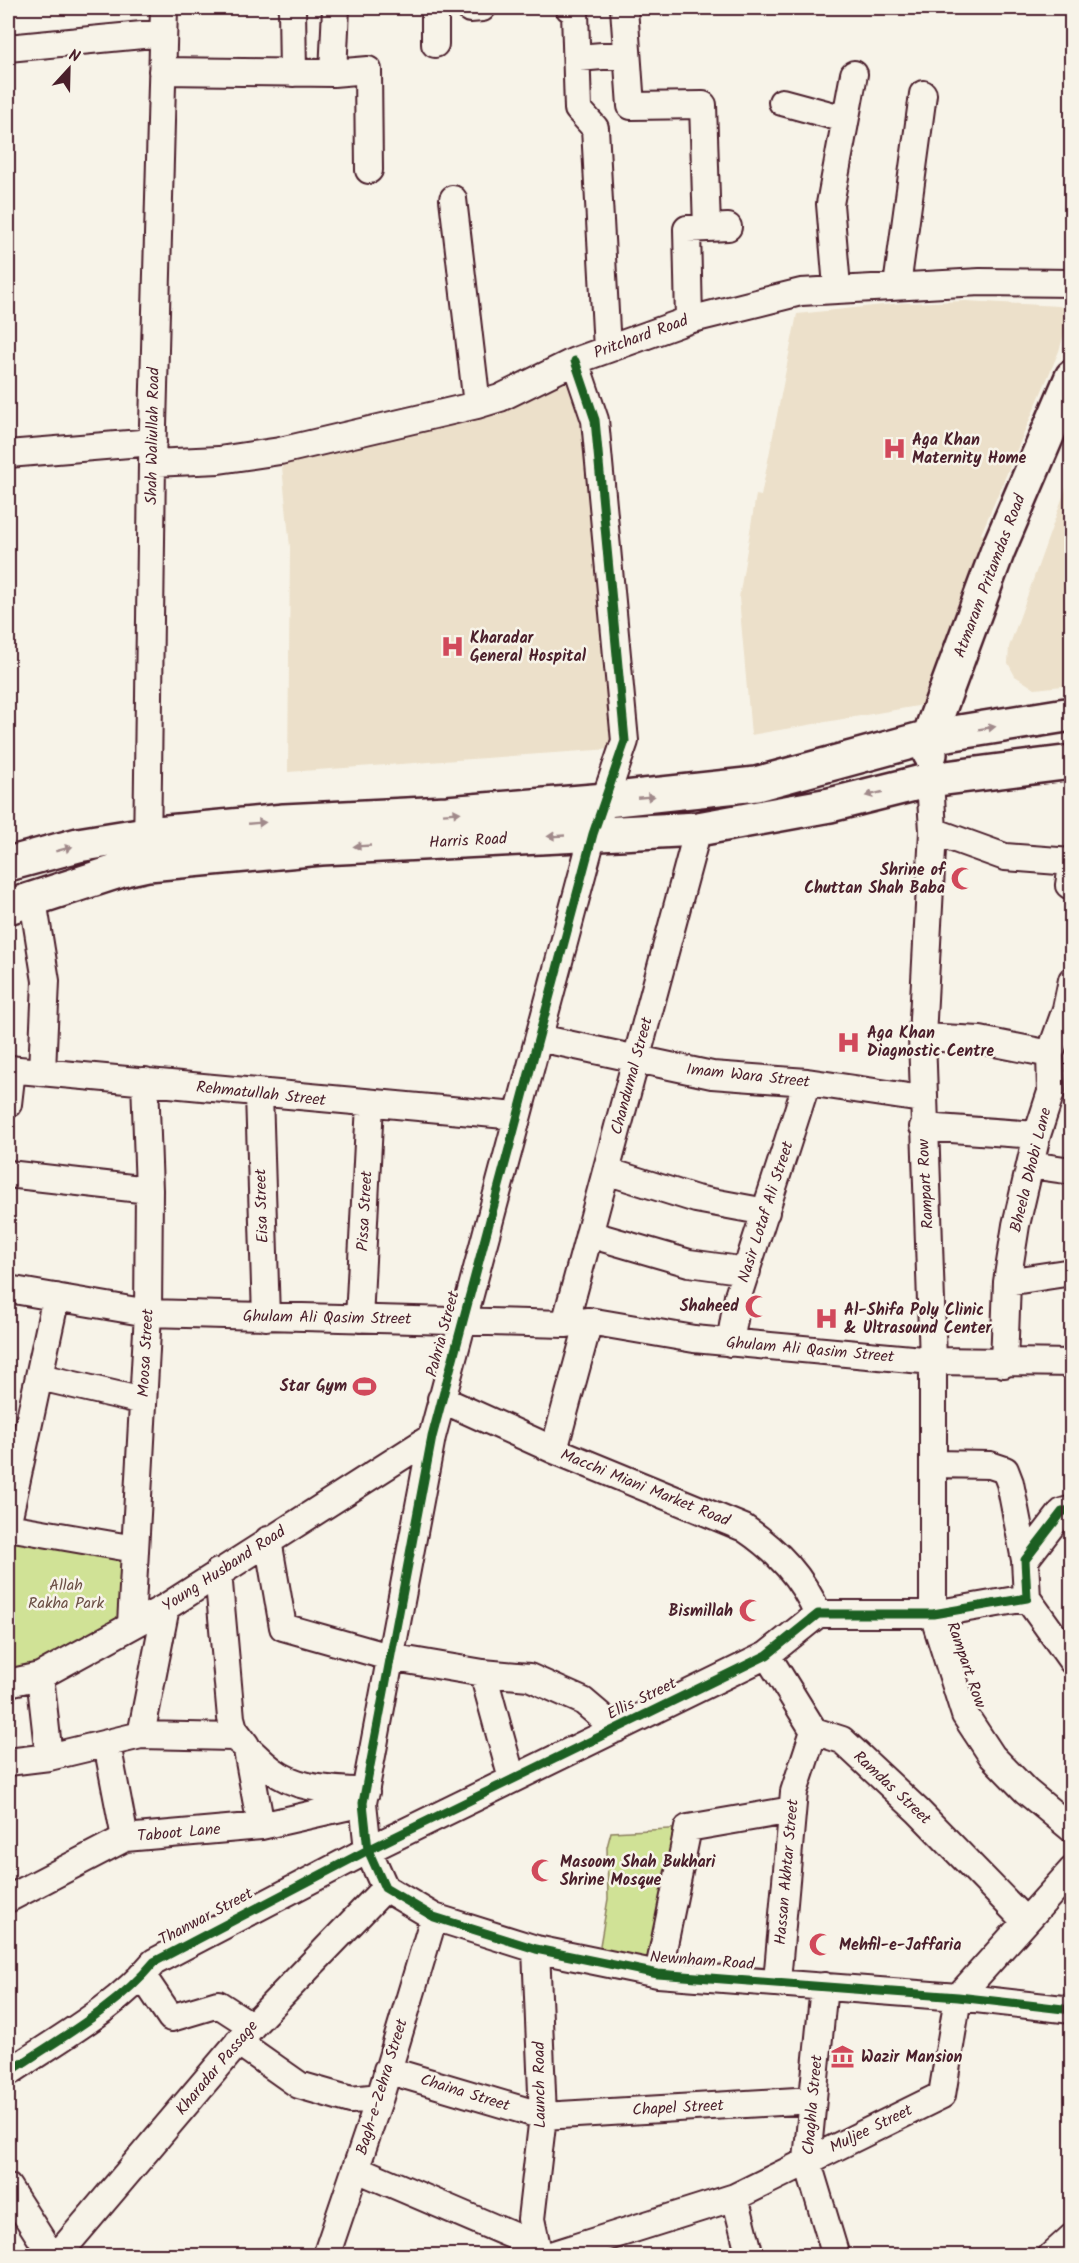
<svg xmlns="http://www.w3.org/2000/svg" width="1079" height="2263" viewBox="0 0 1079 2263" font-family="Kalam,sans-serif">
<rect width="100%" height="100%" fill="#f7f3e8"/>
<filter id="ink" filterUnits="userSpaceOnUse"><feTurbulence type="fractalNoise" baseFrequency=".0167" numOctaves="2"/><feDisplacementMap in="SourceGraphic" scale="12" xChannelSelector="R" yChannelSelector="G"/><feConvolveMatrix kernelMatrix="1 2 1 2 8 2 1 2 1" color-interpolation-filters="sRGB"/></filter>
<g filter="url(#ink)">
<!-- built -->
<path fill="#ece0ca" d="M966 301 1059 306 1071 311 1059 351 981 534 995 537 929 704 751 735 739 598 756 495 761 496 797 314 902 303Z
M575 361 625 748 288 772 290 547 281 457Z
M1071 474V685L1035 689 1015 676 1008 663 1009 647Z"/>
<!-- green -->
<path fill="#d0e296" stroke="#8d8060" stroke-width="1.5" d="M8 1523 126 1548 131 1624 8 1683Z
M688 1828 658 1974 597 1963 608 1899 607 1847 611 1832Z"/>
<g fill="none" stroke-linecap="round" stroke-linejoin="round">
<defs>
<path id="minor" d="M292 8 293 73
M435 8V44
M569 8 575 12 578 109 595 128 607 349
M624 8 631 106 703 105 707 228
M470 9 482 8
M8 48 163 33
M578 58 627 54
M162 71 333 73 368 70 369 170
M333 73 336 8
M782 102 845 119
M453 199 477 405
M897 286 923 94
M837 287 830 204 854 74
M689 320 687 229 728 227
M575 361 595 420 625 741 593 834 432 1437 363 1803 368 1850 385 1888 434 1917 536 1949 658 1974 958 1997 1072 2010
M8 454 153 442
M152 463 219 460 280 451 477 405 500 398 575 361 689 320 801 292 980 282 1072 283
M930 780 933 831 922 1037 933 1361V1614L965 1715 992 1756 1026 1791 1072 1829
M933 831 1005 857 1072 862
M147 853 152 463 164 8
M1072 867 1069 885 1072 887
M33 900 46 981 42 1071
M922 1037 980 1040 1050 1054
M539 1038 712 1075 807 1082 922 1099
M8 1069 516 1116
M259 1094 266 1317
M8 1104 12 1069
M923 1127 1037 1135
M1030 1165 1072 1171
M606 1171 696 1199 766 1212
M8 1174 149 1190
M589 1234 689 1263 747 1271
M1007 1282 1072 1272
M8 1289 148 1313 565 1324 589 1321 694 1339 933 1361 1072 1363
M359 1319 370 1104
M565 1324 698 829
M730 1343 738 1296 807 1082
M1004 1364 1007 1282 1016 1225 1037 1135 1051 1092 1050 1054 1066 1009 1072 980
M40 1377 143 1401
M441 1399 554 1450 744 1528C778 1551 802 1577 818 1614
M554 1450 589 1321
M934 1464 990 1465 1005 1470 1010 1483 1025 1560
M8 1521 56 1297
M8 1527 135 1549
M268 1540 283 1627 389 1657 483 1673 529 1677 583 1701 616 1729
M218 1572 231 1718 234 1729 246 1745 261 1826
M1027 1598 1072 1661
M131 1624 148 1313 149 1190 145 1081
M767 1655 814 1731 842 1740 918 1811 1025 1921
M483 1673 512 1779
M40 1676 49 1757
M8 1683 40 1676 166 1607 432 1437
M141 1735 166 1607
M107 1744 125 1838
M8 1762 49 1757 141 1735 233 1737C248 1746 258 1760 272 1770 299 1791 334 1789 366 1792
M8 1899 125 1838 261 1826 363 1803
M536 1949 543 2116 531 2219 539 2256
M658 1974 688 1828 792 1810
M142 1975 171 2018 218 2004 252 2026
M777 1981 794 1792 814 1731
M824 1986 807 2160 836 2256
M238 2042 299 2085 351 2100 380 2097
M387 2070 543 2116 813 2100
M11 2071C60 2038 116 2008 154 1962L368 1850 767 1655 818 1614H933L1027 1598 1025 1560 1062 1512 1072 1509
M357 2169 537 2246
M8 2187 52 2256
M735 2197 750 2256
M57 2256 252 2026 385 1888
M326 2256 380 2097 434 1917
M548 2256 735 2197 942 2095 958 1997 1072 1870
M1051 2256 1072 2237"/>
<path id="major" d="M930 754 929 737 998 550 1072 377
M8 864 78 845 146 834 284 821 447 813 606 800 756 784 929 737 1072 714
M8 907 125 869 148 864 321 848 698 829 830 805 930 780 1072 762"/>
</defs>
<!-- minor casing -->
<use href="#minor" stroke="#4a1f2b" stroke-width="30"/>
<!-- major casing -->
<use href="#major" stroke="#4a1f2b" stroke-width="38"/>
<!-- minor -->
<use href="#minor" stroke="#f7f3e8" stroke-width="26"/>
<!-- major -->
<use href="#major" stroke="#f7f3e8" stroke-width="33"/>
<defs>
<path id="cycleway" d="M575 361 595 420 625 741 593 834 432 1437 363 1803 368 1850 385 1888 434 1917 536 1949 658 1974 958 1997 1072 2010
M11 2071C60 2038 116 2008 154 1962L368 1850 767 1655 818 1614H933L1027 1598 1025 1560 1062 1512 1072 1509"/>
</defs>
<!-- cycleway casing -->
<use href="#cycleway" stroke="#f7f3e8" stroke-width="13"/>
<!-- cycleway -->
<use href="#cycleway" stroke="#1b5e20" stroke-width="9"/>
</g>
<!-- one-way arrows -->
<defs><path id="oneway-solid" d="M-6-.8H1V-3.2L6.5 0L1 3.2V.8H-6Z" transform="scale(1.5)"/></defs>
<g fill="#a0898a">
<use href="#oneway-solid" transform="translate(987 728) rotate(-9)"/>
<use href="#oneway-solid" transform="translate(874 794) rotate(166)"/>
<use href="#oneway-solid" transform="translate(646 797) rotate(-5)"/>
<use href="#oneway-solid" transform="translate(452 813) rotate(-4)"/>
<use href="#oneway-solid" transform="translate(257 823) rotate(-5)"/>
<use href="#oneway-solid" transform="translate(556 836) rotate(177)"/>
<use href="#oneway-solid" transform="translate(362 846) rotate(177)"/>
<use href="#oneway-solid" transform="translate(64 849) rotate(-15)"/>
</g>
</g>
<!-- icons -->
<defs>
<symbol id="hospital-bare" viewBox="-9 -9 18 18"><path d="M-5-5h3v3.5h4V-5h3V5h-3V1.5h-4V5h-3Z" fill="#d1495b" stroke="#f7f3e8" stroke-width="2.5" paint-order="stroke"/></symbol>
<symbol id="mosque-bare" viewBox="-9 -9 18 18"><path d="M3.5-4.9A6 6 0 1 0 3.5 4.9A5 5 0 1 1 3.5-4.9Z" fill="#d1495b" stroke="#f7f3e8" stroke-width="2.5" paint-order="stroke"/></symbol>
<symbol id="stadium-bare" viewBox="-9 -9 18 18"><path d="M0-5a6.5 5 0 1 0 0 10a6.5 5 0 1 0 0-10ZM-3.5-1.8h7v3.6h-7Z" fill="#d1495b" stroke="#f7f3e8" stroke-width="2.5" paint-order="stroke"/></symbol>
<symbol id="museum-bare" viewBox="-9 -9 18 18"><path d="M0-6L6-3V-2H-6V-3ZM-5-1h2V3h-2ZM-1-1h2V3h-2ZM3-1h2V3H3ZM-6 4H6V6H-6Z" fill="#d1495b" stroke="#f7f3e8" stroke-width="2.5" paint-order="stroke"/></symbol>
</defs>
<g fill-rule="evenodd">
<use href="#hospital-bare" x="878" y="432" width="33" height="33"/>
<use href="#hospital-bare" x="436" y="630" width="33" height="33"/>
<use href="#mosque-bare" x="946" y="862" width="33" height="33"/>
<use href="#hospital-bare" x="832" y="1026" width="33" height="33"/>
<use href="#mosque-bare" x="740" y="1290" width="33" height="33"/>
<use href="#hospital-bare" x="810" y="1302" width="33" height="33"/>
<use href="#stadium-bare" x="348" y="1370" width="33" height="33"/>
<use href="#mosque-bare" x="734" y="1594" width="33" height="33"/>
<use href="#mosque-bare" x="526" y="1854" width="33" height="33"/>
<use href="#mosque-bare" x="804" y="1928" width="33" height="33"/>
<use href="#museum-bare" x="826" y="2040" width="33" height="33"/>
</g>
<g text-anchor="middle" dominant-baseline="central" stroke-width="5" stroke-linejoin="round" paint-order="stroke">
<!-- street labels -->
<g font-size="16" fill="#4a1f2b" stroke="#f7f3e8">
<text transform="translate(641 337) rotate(-20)">Pritchard Road</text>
<text transform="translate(153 436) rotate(-89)">Shah Waliullah Road</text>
<text transform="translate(990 576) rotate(-69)">Atmaram Pritamdas Road</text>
<text transform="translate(468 841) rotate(-3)">Harris Road</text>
<text transform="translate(632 1076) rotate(-75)">Chandumal Street</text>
<text transform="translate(748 1076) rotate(6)">Imam Wara Street</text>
<text transform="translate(261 1094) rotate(6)">Rehmatullah Street</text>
<text transform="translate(1031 1170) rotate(-76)">Bheela Dhobi Lane</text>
<text transform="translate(926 1184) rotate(-93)">Rampart Row</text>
<text transform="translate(262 1206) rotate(-92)">Eisa Street</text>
<text transform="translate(365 1211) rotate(-87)">Pissa Street</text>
<text transform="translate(766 1212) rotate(-72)">Nasir Lotaf Ali Street</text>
<text transform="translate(327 1318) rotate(1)">Ghulam Ali Qasim Street</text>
<text transform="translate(443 1334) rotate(-75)">Pahria Street</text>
<text transform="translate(810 1350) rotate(5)">Ghulam Ali Qasim Street</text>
<text transform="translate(146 1353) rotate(-87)">Moosa Street</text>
<text transform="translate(645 1488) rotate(22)">Macchi Miani Market Road</text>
<text transform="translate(224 1569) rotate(-33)">Young Husband Road</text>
<text transform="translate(966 1665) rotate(71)">Rampart Row</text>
<text transform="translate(642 1699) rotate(-26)">Ellis Street</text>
<text transform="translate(892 1788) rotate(43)">Ramdas Street</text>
<text transform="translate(179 1833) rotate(-5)">Taboot Lane</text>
<text transform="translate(787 1872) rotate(-85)">Hassan Akhtar Street</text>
<text transform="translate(206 1917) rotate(-28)">Thanwar Street</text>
<text transform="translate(702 1961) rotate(4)">Newnham Road</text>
<text transform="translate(217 2068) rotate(-50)">Kharadar Passage</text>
<text transform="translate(540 2085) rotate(-91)">Launch Road</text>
<text transform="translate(382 2087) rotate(-73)">Bagh-e-Zehra Street</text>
<text transform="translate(465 2093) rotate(17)">Chaina Street</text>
<text transform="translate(813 2105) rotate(-85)">Chaghla Street</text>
<text transform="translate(678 2108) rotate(-3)">Chapel Street</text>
<text transform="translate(871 2129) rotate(-26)">Muljee Street</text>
</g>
<!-- poi labels -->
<g font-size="16" font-weight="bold" fill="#4a1f2b" stroke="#f7f3e8" text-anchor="start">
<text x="912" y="440">Aga Khan<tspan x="912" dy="18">Maternity Home</tspan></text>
<text x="470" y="638">Kharadar<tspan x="470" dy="18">General Hospital</tspan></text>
<text x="945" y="870" text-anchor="end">Shrine of<tspan x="945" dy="18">Chuttan Shah Baba</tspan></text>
<text x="867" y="1033">Aga Khan<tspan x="867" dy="18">Diagnostic Centre</tspan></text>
<text x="739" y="1306" text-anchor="end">Shaheed</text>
<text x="844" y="1310">Al-Shifa Poly Clinic<tspan x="844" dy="18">&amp; Ultrasound Center</tspan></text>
<text x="347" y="1386" text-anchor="end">Star Gym</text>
<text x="733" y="1611" text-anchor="end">Bismillah</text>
<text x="560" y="1862">Masoom Shah Bukhari<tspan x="560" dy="18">Shrine Mosque</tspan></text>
<text x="839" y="1945">Mehfil-e-Jaffaria</text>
<text x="861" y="2057">Wazir Mansion</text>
</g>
<!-- park labels -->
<g font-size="16" fill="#6c5046" stroke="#f7f3e8">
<text x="66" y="1585">Allah<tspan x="66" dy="18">Rakha Park</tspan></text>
</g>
</g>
<!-- margin -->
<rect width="1079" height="2263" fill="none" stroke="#f7f3e8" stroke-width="30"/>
<rect x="15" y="15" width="1049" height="2233" fill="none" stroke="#4a1f2b" stroke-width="2" filter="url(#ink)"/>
<!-- north arrow -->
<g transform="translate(69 69) rotate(22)" stroke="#f7f3e8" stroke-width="4.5" paint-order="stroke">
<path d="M0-4.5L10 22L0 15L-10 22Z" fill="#4a1f2b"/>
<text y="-9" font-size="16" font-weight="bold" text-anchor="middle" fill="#4a1f2b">N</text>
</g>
</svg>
